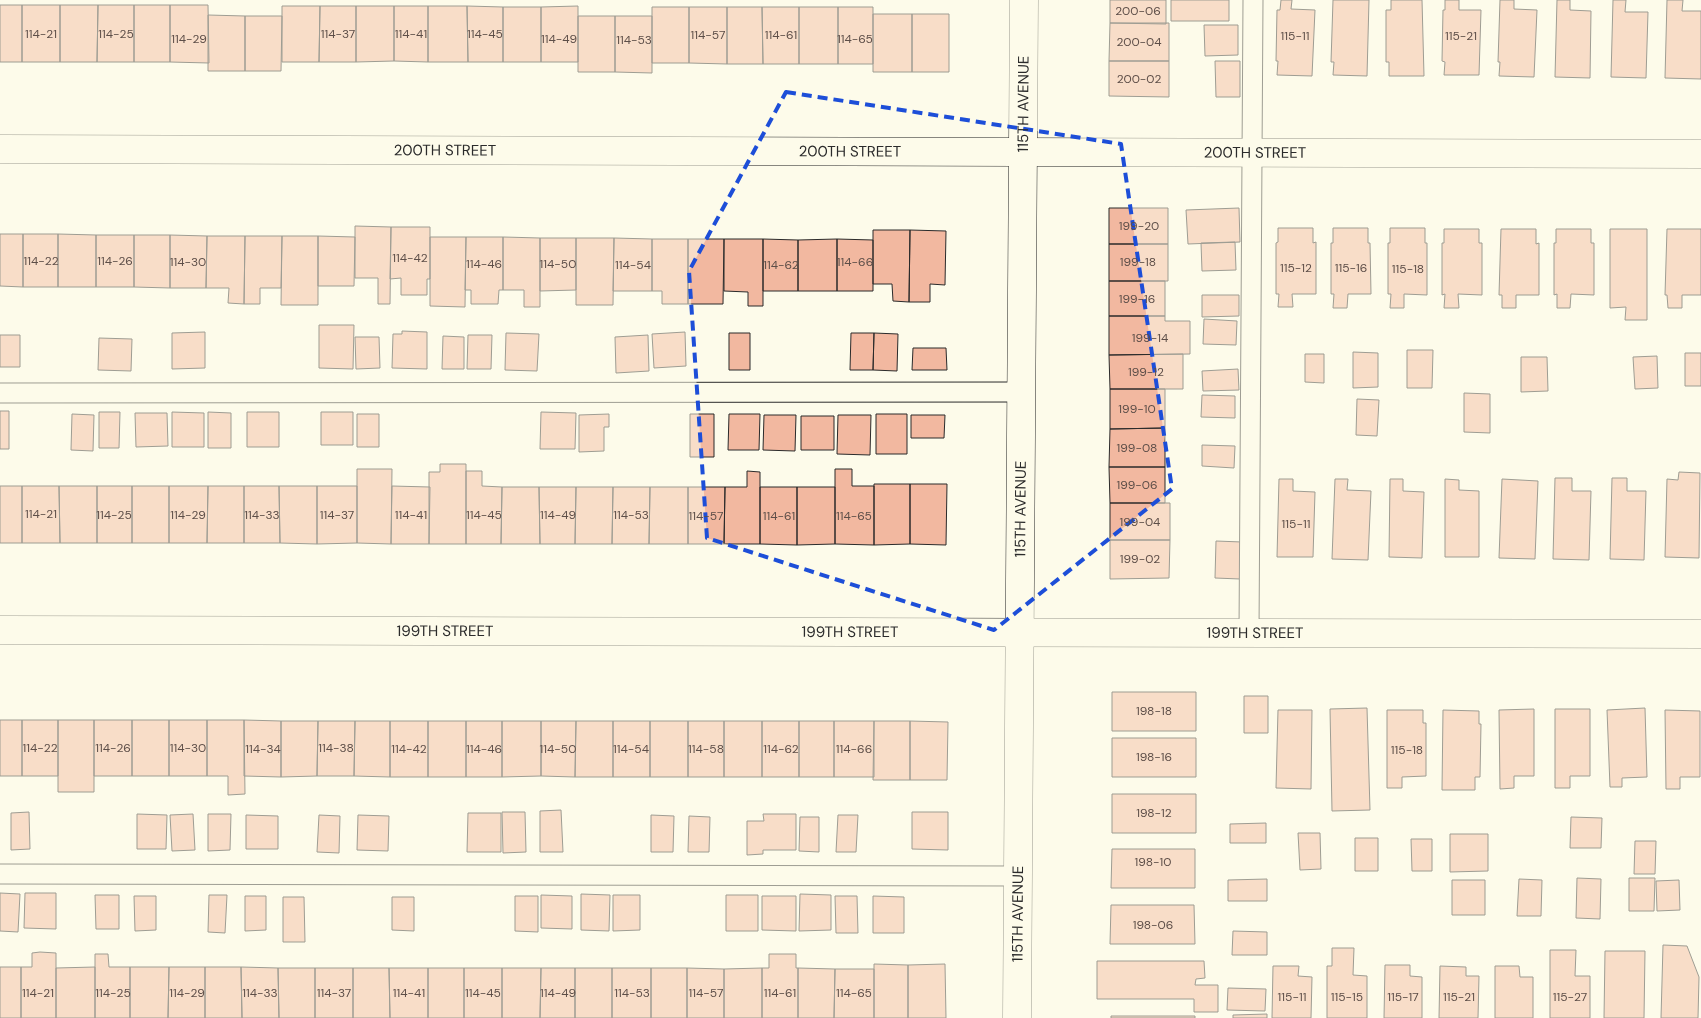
<svg xmlns="http://www.w3.org/2000/svg" width="1701" height="1018" viewBox="0 0 1701 1018" font-family="'DM Sans',sans-serif">
<rect width="100%" height="100%" fill="#fdfbea"/>
<!-- building -->
<path fill="#f2b8a0" stroke="#2b2b2b" d="M1110 0H1166V24L1110 23Z
M1171 0H1229V21H1171Z
M1281 0H1292L1291 9 1315 10 1312 76 1277 75 1278 61H1276L1277 10H1280Z
M1333 0H1369L1367 76 1333 75 1334 62H1331Z
M1391 0H1422L1424 76H1389V62H1386V10H1391Z
M1445 0H1459V10H1481L1479 75H1444L1445 62 1442 61 1443 10H1445Z
M1500 0H1514V9L1537 10 1534 77 1499 76 1500 62H1498Z
M1557 0H1570V10L1591 11 1590 78 1555 77Z
M1613 0H1626L1625 12H1648L1646 78 1611 77Z
M1667 0H1683L1682 11H1701V79L1665 78Z
M0 5H22V62H0Z
M22 5H60V62H22Z
M60 5H98L97 62H60Z
M98 5H134V62H97Z
M134 5H170V62H134Z
M170 5H208L209 63 170 62Z
M282 6H320L319 62H282Z
M320 6H356V62H319Z
M356 6H394V61L356 62Z
M394 6H428V62L394 61Z
M428 6H467L468 62H428Z
M467 6 503 7V62H468Z
M578 6V62H541V7Z
M503 7H541V62H503Z
M652 7H689V63H652Z
M689 7H727V64L689 63Z
M727 7H762L763 64H727Z
M762 7H799V64H763Z
M799 7H838V64H799Z
M838 7H873V64H838Z
M873 14H912V72H873Z
M912 14H949V72H912Z
M208 15 245 16V71H208Z
M245 16H282L281 71H245Z
M578 16H615V72H578Z
M615 16H652V73L615 72Z
M1110 23H1169V61H1109Z
M1204 25H1238V55L1205 56Z
M1109 61H1169V97L1109 96Z
M1215 61H1240V97H1216Z
M1109 208H1168V244H1109Z
M1239 208 1240 242 1188 244 1186 210Z
M355 226 391 227 390 304H378V278H355Z
M391 227H430V279H427V295H401V278L390 279Z
M1278 228H1313V243L1316 242V294H1292L1293 307H1278L1279 294H1276V243L1278 242Z
M1333 228H1368V243H1370L1371 294H1348L1347 308H1333L1334 294H1331V243H1333Z
M1390 228H1425V243H1427V295L1404 294V308H1390L1391 294H1388V243H1390Z
M1444 229H1479V243H1482V295L1458 294 1459 308H1444L1445 294 1442 295V243H1444Z
M1501 229H1536V244L1539 243V295H1516V308H1502V295H1499Z
M1556 229H1591V243H1594V295L1571 294 1570 308H1557V294L1554 295V243H1556Z
M1610 229H1647V320H1625L1626 307 1610 308Z
M1667 229H1701V295H1682V308H1668L1667 295H1665Z
M873 230H910L909 302 893 301 892 284H873Z
M910 230 946 231 945 285 930 284V302H909Z
M0 234H23V287L0 286Z
M23 234H58V287H23Z
M58 234 96 235V287H58Z
M96 235H134V287H96Z
M134 235H170V288L134 287Z
M170 235 207 236 206 288H170Z
M207 236H245L244 304 228 303 229 288H206Z
M245 236H282L281 288H260V304H244Z
M282 236H318V305H281Z
M318 236 355 237 354 286H318Z
M430 237H466L465 307 430 306Z
M466 237H503V290H499L498 304H471V290H465Z
M503 237 540 238V307H524V290H503Z
M540 238H576V290L540 291Z
M576 238H614L613 305H576Z
M614 238 652 239V291H613Z
M652 239H688V304H662V291H652Z
M688 239H724L723 304H688Z
M724 239H763V306H748V292L724 291Z
M763 239 798 240V291H763Z
M837 239V291H798V240Z
M837 239 873 240V291H837Z
M1235 242 1236 270 1202 271 1201 243Z
M1109 244H1168V281H1109Z
M1109 281H1165V316H1109Z
M1202 295H1239V316L1202 317Z
M1109 316H1165V321H1190V354L1109 355Z
M1204 319 1237 321 1236 345 1203 344Z
M319 325H354L353 369 319 368Z
M402 331 427 332V369L392 368 393 334H402Z
M205 332V368L172 369V333Z
M685 332 686 366 654 368 652 334Z
M506 333 539 334 537 371 505 370Z
M729 333H750V370H729Z
M851 333H874L873 370H850Z
M874 333 898 334 897 371 873 370Z
M0 335H20V367H0Z
M468 335H492L491 369H467Z
M648 335 649 371 616 373 615 337Z
M443 336 464 337V369H442Z
M355 337H379L380 368 356 369Z
M99 338 132 339 131 371 98 370Z
M913 348H946L947 370H912Z
M1407 350H1433L1432 388H1407Z
M1353 352 1378 353V387L1353 388Z
M1685 353H1701V386H1685Z
M1183 354V389H1110L1109 355Z
M1305 354H1324V383L1305 382Z
M1657 356 1658 388 1635 389 1633 357Z
M1521 357H1547L1548 391 1521 392Z
M1238 369 1239 390 1203 391 1202 371Z
M1110 389H1165V428L1110 429Z
M1464 393 1490 394V433L1464 432Z
M1202 395 1235 396V418L1201 417Z
M1357 399 1379 400 1377 436 1356 435Z
M0 411H9V449H0Z
M99 412H120L119 448H99Z
M172 412 204 413V447H172Z
M208 412 231 413V448H208Z
M247 412H279V447H247Z
M321 412H353V445H321Z
M541 412 576 413 575 449H540Z
M135 413H167L168 446 136 447Z
M72 414 94 415 93 451 71 450Z
M357 414H379V447H357Z
M609 414V427H604V451L579 452V415Z
M690 414H714V457H690Z
M729 414H760L759 450H728Z
M876 414H907V454H876Z
M764 415H796L795 451 763 450Z
M838 415H871L870 455 837 454Z
M911 415H945L944 438H911Z
M801 416H834V450H801Z
M1165 428V467H1109L1110 429Z
M1202 445 1235 446 1234 468 1202 466Z
M440 464H466V544H429V472H440Z
M1109 467H1165V503H1110Z
M357 469H392L391 544 357 543Z
M835 469H852V486H874V545L835 544Z
M466 471H482V486L502 487 501 544H466Z
M747 471 760 472V544H724L725 487H747Z
M1679 472 1700 473 1699 558 1665 557 1667 479 1678 480Z
M1555 478H1572V491H1591L1589 560 1553 559Z
M1612 478H1627V491H1646L1644 560 1610 559Z
M1279 479H1293V491L1315 492 1313 557H1277Z
M1335 479H1348L1347 490 1371 491 1368 560 1332 559Z
M1390 479H1403V491L1424 492 1422 558 1389 557Z
M1445 479 1459 480V490L1479 491V557H1445Z
M1502 479 1538 481 1535 559 1499 558Z
M874 484H910V544L874 545Z
M910 484H947L946 545 910 544Z
M0 486H22V543H0Z
M22 486H59L60 543H22Z
M59 486H97V543H60Z
M97 486H132V543H97Z
M132 486H169V543H132Z
M169 486H208L207 543H169Z
M208 486H244V543H207Z
M244 486H279L280 543H244Z
M279 486H317V544L280 543Z
M317 486H357V543L317 544Z
M392 486 430 487 429 544H391Z
M502 487H539L540 544H501Z
M539 487H576L575 544H540Z
M576 487H613L612 544H575Z
M613 487H650L649 544H612Z
M650 487H688V544H649Z
M688 487H725L724 544H688Z
M760 487H797V545L760 544Z
M797 487H835V544L797 545Z
M1110 503H1170V540H1110Z
M1110 540H1170L1169 578 1110 579Z
M1216 541 1242 542 1240 579 1215 578Z
M1112 692H1196V731H1112Z
M1244 696H1268V733H1244Z
M1367 708 1370 810 1332 811 1330 709Z
M1645 708 1647 777 1622 778V787H1610L1607 710Z
M1534 709V776H1514V788L1500 789 1499 710Z
M1555 709H1590V776H1570V788H1555Z
M1278 710H1312L1311 789 1276 788Z
M1387 710H1423V723H1426V776L1402 777V788H1387Z
M1443 710 1479 711V724H1481L1480 777H1475V790H1442Z
M1665 710 1700 711V777H1680V789H1666Z
M0 720H22V776H0Z
M22 720H58V776H22Z
M58 720H94V792H58Z
M94 720H132V776H94Z
M132 720H169V776H132Z
M169 720H207V776H169Z
M207 720H244L245 794 228 795V776H207Z
M244 720 281 721V777L244 776Z
M281 721H318L317 776 281 777Z
M318 721H355L354 776H317Z
M355 721H390V777L354 776Z
M390 721H428V777H390Z
M428 721H466V777H428Z
M466 721H502V777H466Z
M502 721H541V776L502 777Z
M541 721H576L575 777 541 776Z
M576 721H613V777H575Z
M613 721H650V777H613Z
M650 721H688V777H650Z
M688 721H724V777H688Z
M724 721H762V777H724Z
M762 721H799V777H762Z
M799 721H834V777H799Z
M834 721H874V777H834Z
M874 721H910V780H873Z
M910 721 948 722 947 780H910Z
M1112 738H1196V777H1112Z
M1112 794H1196V833H1112Z
M561 810 563 852H540V811Z
M29 812 30 849 11 850V813Z
M502 812H525L526 852 503 853Z
M912 812H948V850L912 849Z
M468 813H501V852H467Z
M137 814 167 815 166 849H137Z
M193 814 195 850 172 851 170 815Z
M208 814H231L230 850 208 851Z
M763 814H796V850H763V854L747 855V821H764Z
M246 815 278 816V849H246Z
M319 815 340 816 339 853 317 852Z
M358 815 389 816 388 851 357 850Z
M651 815 674 816 673 852H651Z
M838 815H858L856 852H836Z
M689 816 710 817 709 852H688Z
M800 817H819V852L799 851Z
M1571 817 1602 818 1601 848H1570Z
M1266 823V843H1230V824Z
M1298 833H1320L1321 869 1300 870Z
M1450 834H1488V871L1450 872Z
M1355 838H1378V871H1355Z
M1411 839H1432V871H1412Z
M1635 841H1656L1655 874H1634Z
M1112 849H1195V888H1111Z
M1577 878 1601 879 1600 919 1576 918Z
M1629 878H1655L1654 911H1629Z
M1267 879V901H1228V880Z
M1519 879 1542 880 1541 916H1517Z
M1452 880H1485V915H1452Z
M1679 880 1680 910 1657 911 1656 881Z
M0 893 20 894 18 932 0 931Z
M25 893H56V929L24 928Z
M581 894 610 895 609 931 581 930Z
M800 894 831 895V930L799 931Z
M95 895H119V929H96Z
M209 895H227L225 933 208 932Z
M541 895 572 896V929L541 928Z
M613 895H640V930L613 931Z
M726 895H758V931H726Z
M134 896H156V930L135 931Z
M245 896H266V930L245 931Z
M515 896H538V932L515 931Z
M762 896H796V931L762 930Z
M835 896H857L858 933H836Z
M873 896 904 897V933H873Z
M283 897H304L305 942H283Z
M392 897H414V931L392 930Z
M1111 905H1194L1195 944H1110Z
M1233 931 1267 932V955H1232Z
M1663 945 1687 946 1699 977 1698 1018H1661Z
M1332 948H1354L1353 975 1367 976V1018H1327V966H1332Z
M1550 950H1576L1575 976H1590V1018H1550Z
M1605 951H1645L1644 1018H1604Z
M40 952 56 953V1018H21V967H32V953Z
M95 954H108L109 967H130V1018H95Z
M769 954H796V968H798V1018H762V968H769Z
M1097 961H1204L1205 978 1196 979 1195 985H1218V1012H1194V999H1097Z
M874 964 908 965V1018H874Z
M945 964 946 1018H908V965Z
M1385 965H1410V976L1422 977V1018H1384Z
M1273 966H1299L1298 976 1312 977 1311 1018H1272Z
M1440 966 1466 967V976H1479L1478 1018H1439Z
M1495 966H1519L1520 977H1533V1018H1495Z
M0 967H21V1018H0Z
M95 967V1018H56V968Z
M130 967H169L168 1018H130Z
M169 967H205V1018H168Z
M205 967H241L242 1018H205Z
M241 967 278 968 279 1018H242Z
M278 968H315V1018H279Z
M315 968H353V1018H315Z
M353 968H389L390 1018H353Z
M389 968H428V1018H390Z
M428 968H464V1018H428Z
M464 968H502V1018H464Z
M502 968H541L540 1018H502Z
M541 968H575V1018H540Z
M575 968H612V1018H575Z
M612 968H651V1018H612Z
M651 968H687V1018H651Z
M687 968 724 969V1018H687Z
M762 968V1018H724V969Z
M798 968 835 969 834 1018H798Z
M835 969H874V1018H834Z
M1228 988 1266 989 1265 1011 1227 1010Z
M1267 1014V1018H1233V1015Z
M1111 1016H1195V1018H1111Z"/>
<g fill="none" stroke-linecap="round" stroke-linejoin="round">
<defs>
<path id="service" d="M0 393 1021 392
M1249 633 1253 0
M0 874 1018 876"/>
<g id="minor">
<path id="s1" d="M0 149 1701 154"/>
<path id="s2" d="M0 630 1701 634"/>
<path id="s3" d="M1017 1018 1024 0"/>
</g>
</defs>
<!-- service casing -->
<use href="#service" stroke="#2b2b2b" stroke-width="21"/>
<!-- minor casing -->
<use href="#minor" stroke="#2b2b2b" stroke-width="29"/>
<!-- service -->
<use href="#service" stroke="#fdfbea" stroke-width="19"/>
<!-- minor -->
<use href="#minor" stroke="#fdfbea" stroke-width="28"/>
</g>
<!-- marked area -->
<path d="M0 0H1701V1018H0ZM786 92 1121 144 1172 489 994 630 707 538 689 271Z" fill="#fdfbea" fill-opacity=".55" fill-rule="evenodd"/>
<path fill="none" stroke="#1d4ed8" stroke-width="4" stroke-dasharray="10 6" stroke-linejoin="round" d="M786 92 1121 144 1172 489 994 630 707 538 689 271Z"/>
<g text-anchor="middle" dominant-baseline="central" stroke-width="4" stroke-linejoin="round" paint-order="stroke">
<!-- number labels -->
<g font-size="12" fill="#5d4e48">
<text x="1138" y="11">200-06</text>
<text x="41" y="34">114-21</text>
<text x="116" y="34">114-25</text>
<text x="338" y="34">114-37</text>
<text x="411" y="34">114-41</text>
<text x="485" y="34">114-45</text>
<text x="708" y="35">114-57</text>
<text x="781" y="35">114-61</text>
<text x="1295" y="36">115-11</text>
<text x="1461" y="36">115-21</text>
<text x="189" y="39">114-29</text>
<text x="559" y="39">114-49</text>
<text x="855" y="39">114-65</text>
<text x="634" y="40">114-53</text>
<text x="1139" y="42">200-04</text>
<text x="1139" y="79">200-02</text>
<text x="1139" y="226">199-20</text>
<text x="410" y="258">114-42</text>
<text x="41" y="261">114-22</text>
<text x="115" y="261">114-26</text>
<text x="188" y="262">114-30</text>
<text x="855" y="262">114-66</text>
<text x="1138" y="262">199-18</text>
<text x="484" y="264">114-46</text>
<text x="558" y="264">114-50</text>
<text x="633" y="265">114-54</text>
<text x="781" y="265">114-62</text>
<text x="1296" y="268">115-12</text>
<text x="1351" y="268">115-16</text>
<text x="1408" y="269">115-18</text>
<text x="1137" y="299">199-16</text>
<text x="1150" y="338">199-14</text>
<text x="1146" y="372">199-12</text>
<text x="1137" y="409">199-10</text>
<text x="1137" y="448">199-08</text>
<text x="1137" y="485">199-06</text>
<text x="41" y="514">114-21</text>
<text x="114" y="515">114-25</text>
<text x="188" y="515">114-29</text>
<text x="262" y="515">114-33</text>
<text x="337" y="515">114-37</text>
<text x="411" y="515">114-41</text>
<text x="484" y="515">114-45</text>
<text x="558" y="515">114-49</text>
<text x="631" y="515">114-53</text>
<text x="706" y="516">114-57</text>
<text x="779" y="516">114-61</text>
<text x="854" y="516">114-65</text>
<text x="1140" y="522">199-04</text>
<text x="1296" y="524">115-11</text>
<text x="1140" y="559">199-02</text>
<text x="1154" y="711">198-18</text>
<text x="40" y="748">114-22</text>
<text x="113" y="748">114-26</text>
<text x="188" y="748">114-30</text>
<text x="336" y="748">114-38</text>
<text x="263" y="749">114-34</text>
<text x="409" y="749">114-42</text>
<text x="484" y="749">114-46</text>
<text x="558" y="749">114-50</text>
<text x="631" y="749">114-54</text>
<text x="706" y="749">114-58</text>
<text x="781" y="749">114-62</text>
<text x="854" y="749">114-66</text>
<text x="1407" y="750">115-18</text>
<text x="1154" y="757">198-16</text>
<text x="1154" y="813">198-12</text>
<text x="1153" y="862">198-10</text>
<text x="1153" y="925">198-06</text>
<text x="38" y="993">114-21</text>
<text x="113" y="993">114-25</text>
<text x="187" y="993">114-29</text>
<text x="260" y="993">114-33</text>
<text x="334" y="993">114-37</text>
<text x="409" y="993">114-41</text>
<text x="483" y="993">114-45</text>
<text x="558" y="993">114-49</text>
<text x="632" y="993">114-53</text>
<text x="706" y="993">114-57</text>
<text x="780" y="993">114-61</text>
<text x="854" y="993">114-65</text>
<text x="1292" y="997">115-11</text>
<text x="1347" y="997">115-15</text>
<text x="1403" y="997">115-17</text>
<text x="1459" y="997">115-21</text>
<text x="1570" y="997">115-27</text>
</g>
<!-- street labels -->
<g font-size="15" fill="#2b2b2b" stroke="#fdfbea">
<text stroke="none"><textPath href="#s3" startOffset="914">115TH AVENUE</textPath></text>
<text stroke="none"><textPath href="#s1" startOffset="445">200TH STREET</textPath></text>
<text stroke="none"><textPath href="#s1" startOffset="850">200TH STREET</textPath></text>
<text stroke="none"><textPath href="#s1" startOffset="1255">200TH STREET</textPath></text>
<text stroke="none"><textPath href="#s3" startOffset="509">115TH AVENUE</textPath></text>
<text stroke="none"><textPath href="#s2" startOffset="445">199TH STREET</textPath></text>
<text stroke="none"><textPath href="#s2" startOffset="850">199TH STREET</textPath></text>
<text stroke="none"><textPath href="#s2" startOffset="1255">199TH STREET</textPath></text>
<text stroke="none"><textPath href="#s3" startOffset="104">115TH AVENUE</textPath></text>
</g>
</g>
</svg>
